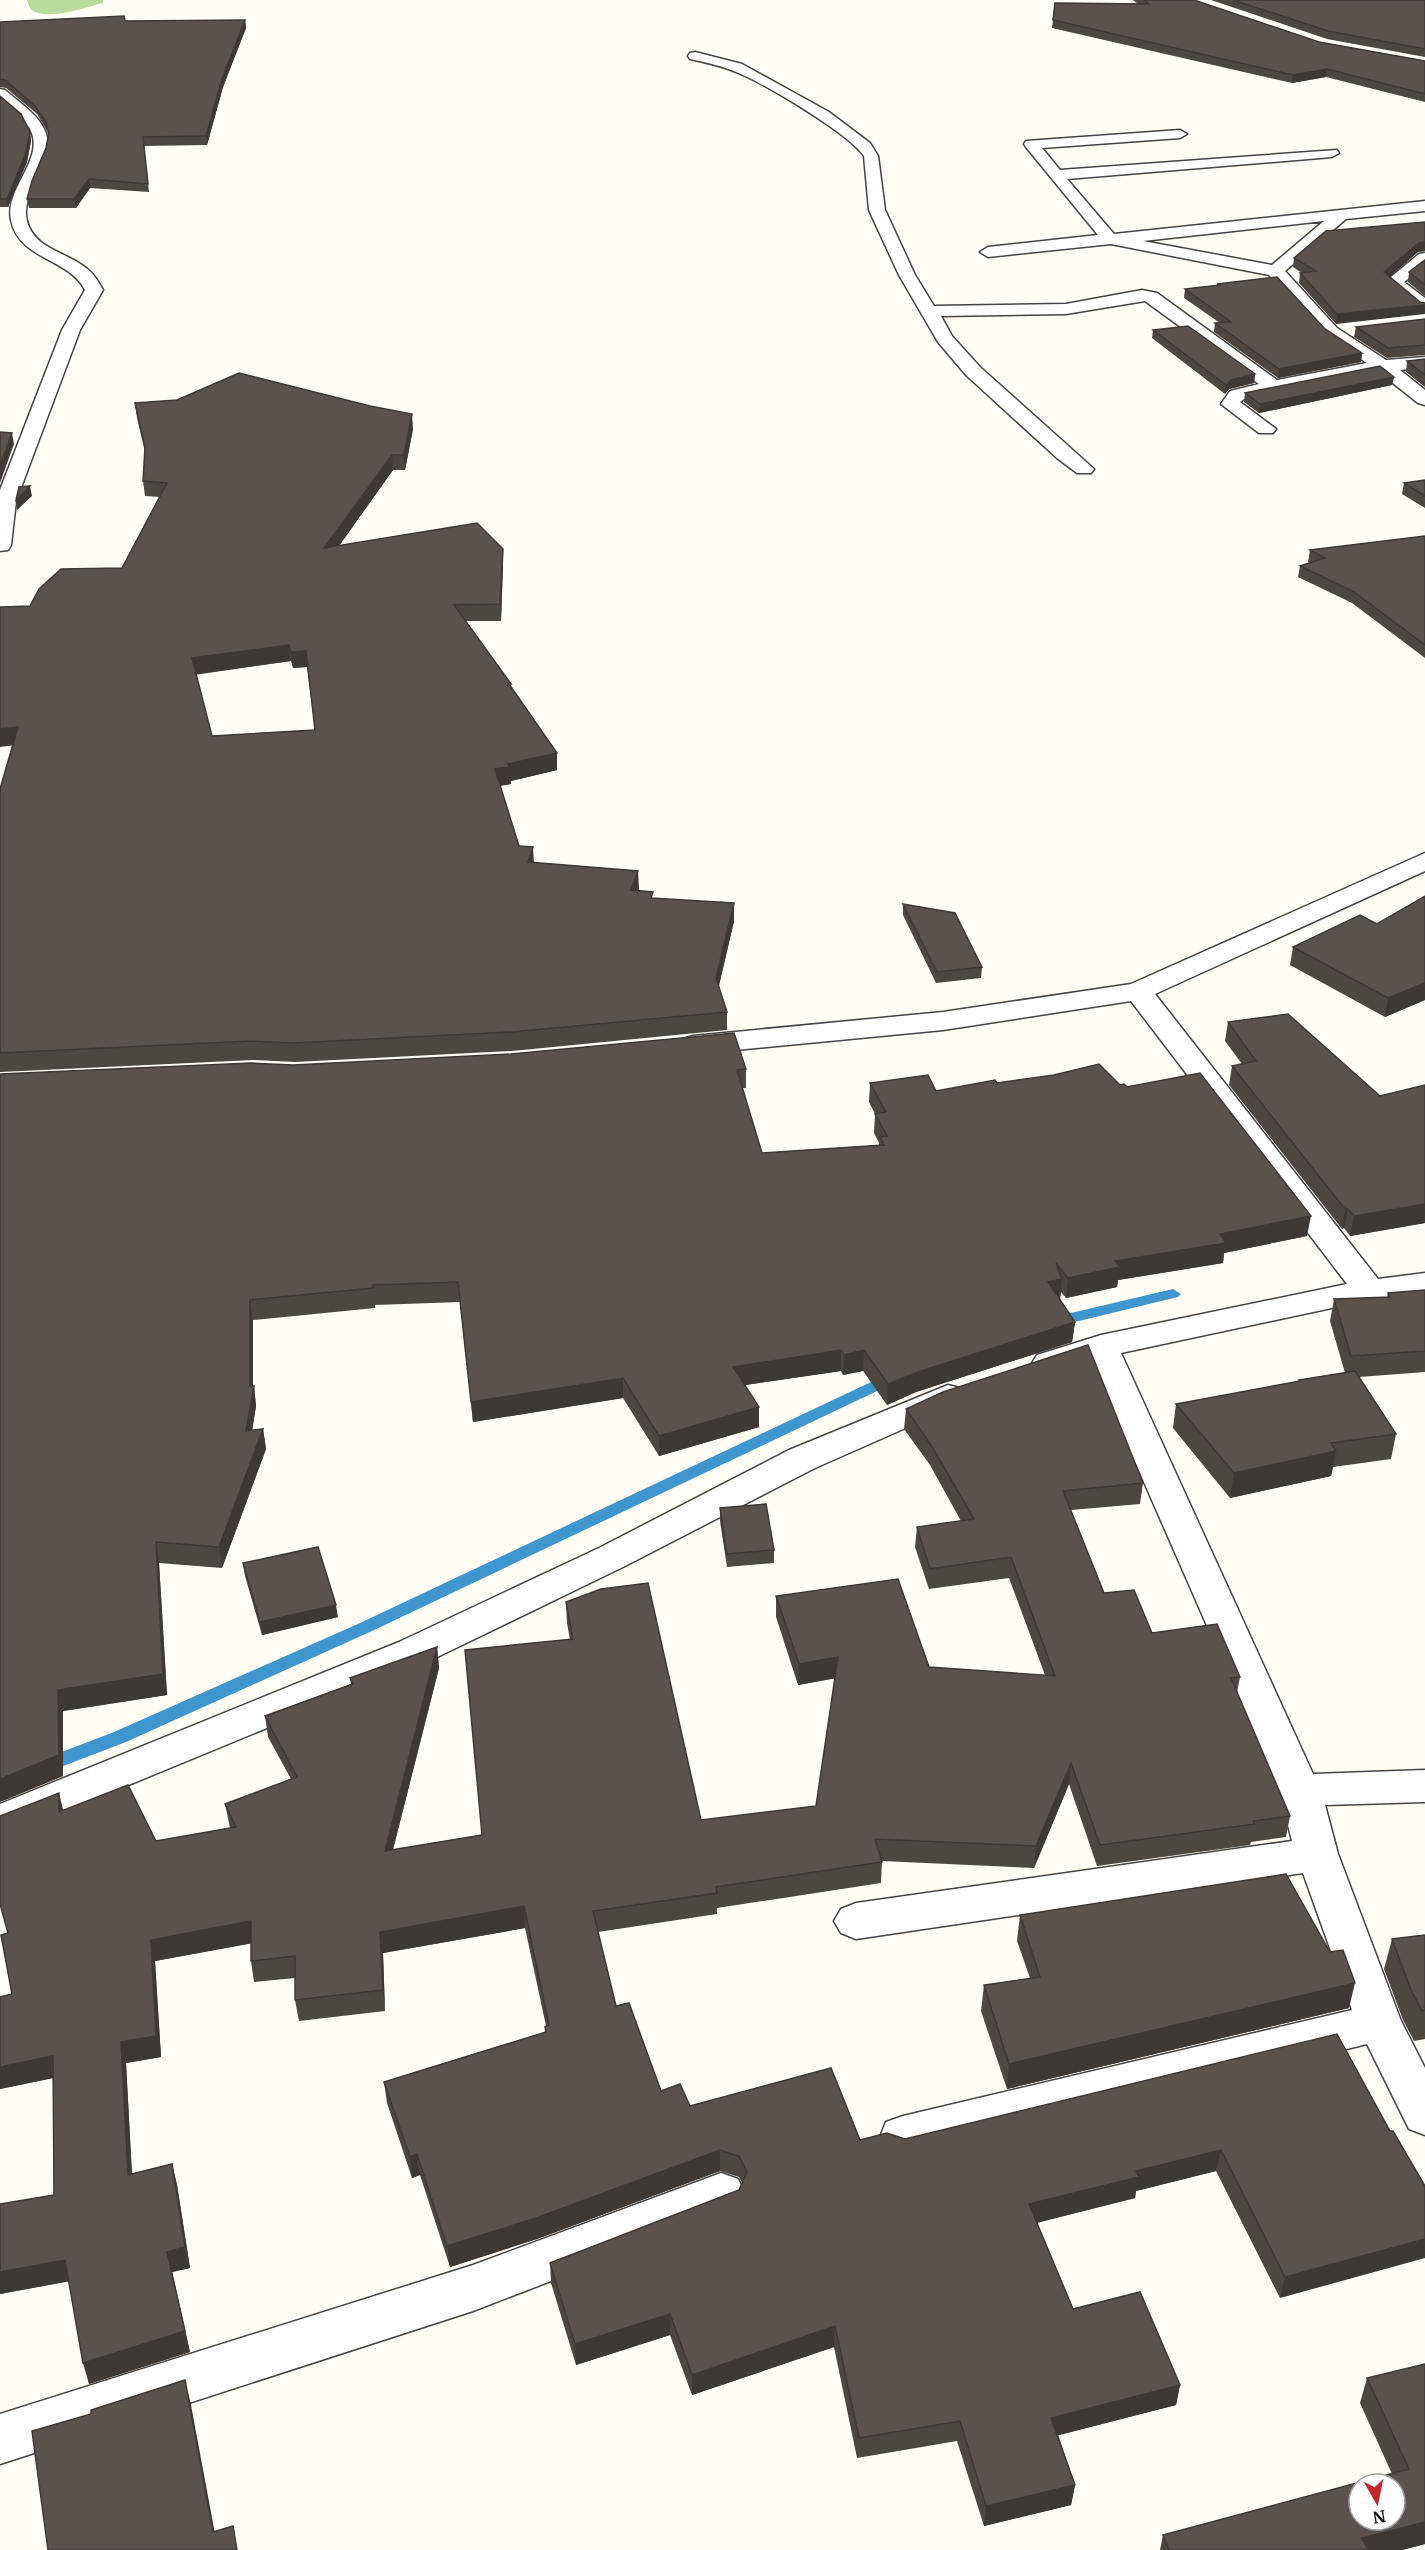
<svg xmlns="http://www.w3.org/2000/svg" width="1425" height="2550" viewBox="0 0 1425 2550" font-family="Merriweather,serif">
<rect width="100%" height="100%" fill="#fffdf5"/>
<!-- forest -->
<path fill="#b9dc9c" d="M27 0H103V3C83 8 54 19 35 12 29 10 29 5 27 0Z"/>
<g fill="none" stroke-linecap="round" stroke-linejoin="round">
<!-- stream -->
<path fill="#3f96cf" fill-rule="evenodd" d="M1173 1289 1181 1294 1178 1297 1054 1327 1046 1322 1054 1317Z
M890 1373 898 1378 896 1382 372 1631 126 1742 45 1773 38 1771 36 1766 38 1761 114 1732 360 1623Z"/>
<defs>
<path id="minor" d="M695 52 742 64 829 112 870 143 878 156 885 210 915 275 934 306 1066 304 1142 290 1157 293 1277 380 1367 363 1325 336 1269 275 1111 244 988 257 980 252 988 247 1098 235 1026 147 1024 144 1026 141 1180 130 1187 134 1180 138 1042 148 1060 170 1337 150 1339 153 1332 157 1067 179 1114 234 1425 201V211L1346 219 1285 271 1337 328 1386 360 1425 357V367L1400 370 1425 390V405L1418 403 1379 372 1244 399 1240 402 1276 429 1273 433H1259L1221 404 1230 391 1259 384 1145 301 1066 314 941 316 952 336 980 367 1094 469 1091 473H1077L1057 458 966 375 938 342 899 275 869 210 864 156C850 134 758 79 731 70 718 65 704 62 690 59L688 56 690 53ZM1324 221 1272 265 1143 241Z
M0 89 5 90C23 106 53 123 47 151 44 164 36 177 31 189 28 199 24 210 27 221 34 249 67 252 86 268 94 274 98 281 103 290L80 330 16 501 11 545 8 550 0 551V490L62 330 85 290C69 258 19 260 11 220 4 189 46 159 30 129 24 117 9 108 0 100Z
M1425 253V266L1404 282 1425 298V311L1419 310 1385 282 1419 254Z
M1425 853V871L1155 994 1378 1279 1425 1273V1293L1369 1300 1121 1353 1313 1774 1425 1770V1802L1325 1805 1338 1854 1401 2021 1425 2068V2135L1409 2129 1367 2044 903 2158 886 2152 880 2137 886 2122 903 2116 1352 2010 1303 1873 856 1939 841 1933 834 1921 841 1909 856 1903 1292 1841 1279 1790 1091 1361 1049 1374 1037 1371 1032 1363 1037 1355 1101 1335 1347 1284 1131 1001 943 1030 693 1054 683 1051 678 1045 683 1039 693 1036 943 1012 1131 984Z
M948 1385 960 1388 965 1396 960 1404 815 1468 625 1566 427 1662 0 1838V1804L399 1642 599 1548 789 1450Z
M721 2173 738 2179 745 2194 738 2209 473 2311 0 2464V2414L473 2265Z"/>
</defs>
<!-- minor casing -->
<use href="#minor" stroke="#444" stroke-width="3"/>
<!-- minor -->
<use href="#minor" fill="#fff" fill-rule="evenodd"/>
</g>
<!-- wall -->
<path fill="#4d4742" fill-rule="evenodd" d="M1133 0H1194L1319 42 1425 61V102L1326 77 1292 83 1052 28 1055 3 1138 4Z
M1211 0H1425V57L1327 39Z
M245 20 246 28 223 87 207 145 144 146 149 192 90 188 76 208H29L27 199 46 148 48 134 47 131 37 114 6 88 0 87V22Z
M0 96 30 132 31 141 27 162 8 207H0Z
M1425 222V251L1418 252 1336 324 1299 283 1300 273H1302L1293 267 1294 258Z
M1425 260V296L1408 282 1409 272Z
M1217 284 1325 329 1362 353 1361 362 1278 378 1214 332 1215 323H1220L1184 298 1185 289 1217 286Z
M1425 319V355L1387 358 1354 337 1356 327Z
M1153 330 1255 374 1254 383 1229 389 1225 394 1152 338Z
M1425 359V387L1406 372 1407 361Z
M1394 377 1392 385 1259 413 1244 402 1245 393Z
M135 403 413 429 405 470H393L339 546 503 549V564L501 621H466L511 687 557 770 511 781V784L500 786 519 846 534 862 639 888 638 891 653 898 734 921 719 986 727 1012V1030L512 1051 295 1062 253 1060 0 1072V789L13 745 30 606 122 568 160 497 145 496 143 481 145 452 137 418ZM291 661 293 668 307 667 315 730 212 736 196 674Z
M1425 480V508L1402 494 1404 483Z
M1425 536V658L1352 603 1298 577 1300 566 1310 563 1308 562 1310 550Z
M1425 896V1000L1385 1017 1290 965 1293 947 1377 924Z
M903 904 982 967 981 978 936 983 903 915Z
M1228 1022 1380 1096 1425 1085V1223L1350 1236 1344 1228 1342 1229 1229 1085 1232 1066 1242 1064 1225 1041Z
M293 1065 746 1069V1088H742L762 1153 879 1145V1143L874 1133 875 1114 869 1102 870 1083 936 1091 997 1083 1120 1085 1127 1087 1307 1236 1224 1253 1223 1263 1118 1280 1117 1287 1066 1298 1061 1292 1060 1299H1059L1075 1322 1072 1342 916 1392 887 1405 863 1371 843 1375 841 1371 745 1385 759 1407V1427L659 1456 623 1398 473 1422 460 1302 375 1305V1308L253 1320V1386H254L256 1406 252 1430 263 1429 266 1449 222 1568 159 1563 167 1695 63 1711V1776L0 1802V1074Z
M1425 1290V1372L1359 1377 1396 1434 1391 1459 1333 1467 1331 1476 1230 1498 1173 1428 1176 1404 1298 1382 1299 1380 1345 1373 1330 1321 1334 1299 1387 1297 1388 1293Z
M906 1409 1143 1483 1140 1504 1071 1510 1104 1593 1152 1633 1240 1677 1237 1692 1290 1816 1286 1837 1251 1842 1250 1845 1097 1866 1069 1784 1034 1868 882 1861 881 1883 717 1908V1914L598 1932 616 2006 661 2091 690 2106 860 2140 1390 2131 1280 2298 1216 2171 1136 2191 1135 2198 1037 2223 1073 2309 1180 2385 1176 2405 1058 2435 1075 2485 1071 2505 984 2526 957 2441 857 2458 834 2347 692 2395 670 2335 576 2365 551 2283 550 2263 739 2190 742 2183 739 2177 720 2171 537 2239 450 2267 420 2175 412 2178 387 2103 384 2082 545 2032V2027L546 2026 525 1928 383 1953 385 2011 299 2021 295 2000V1978L254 1982 251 1961V1943L155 1961 161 2057 126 2063 132 2174 172 2164 177 2185 190 2268 172 2272 190 2352 89 2384 69 2281 0 2294 54 2195 53 2078 0 2089V1997L12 1994 8 1933 63 1811 156 1841 230 1828 225 1804 291 1779 268 1737 265 1716 351 1684 350 1678 437 1647 439 1668 393 1850 481 1835 570 1640 567 1623 566 1602 701 1820 816 1806 835 1678 798 1685 776 1617V1596L929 1667 1045 1675 1009 1578 929 1589 915 1547 917 1527 961 1521 930 1465 904 1429Z
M720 1508 774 1550V1563L727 1567 720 1521Z
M243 1563 338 1617 262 1635 245 1576Z
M1020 1915 1349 2008 1007 2089 981 2011 984 1985 1030 1978 1017 1941Z
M1425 1935V2039L1414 2041 1403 2020 1384 1969 1392 1939Z
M1425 2364V2544L1402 2550H1160L1163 2535 1392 2474 1360 2403 1367 2378Z"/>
<!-- shaded-wall -->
<path fill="#3f3936" d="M245 20 246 28 223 87 207 145 206 136 222 79Z
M1327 69 1326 77 1292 83 1293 75Z
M30 132 31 141 27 162 8 207 7 199Z
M89 179 90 188 76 208 74 199Z
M1425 242V251L1418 252 1383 282 1384 272 1419 243Z
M1425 305V314L1336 324 1337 314Z
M1362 353 1361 362 1278 378 1279 369Z
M1255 374 1254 383 1229 389 1225 394 1226 385 1231 380Z
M1394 377 1392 385 1259 413 1260 404Z
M412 414 413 429 405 470 404 455Z
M12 433 14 444 0 483V466Z
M392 455 393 470 326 564 324 548Z
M30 486 32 496 17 510 16 500Z
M503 549V564L501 621 500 604Z
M289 645 291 661 194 675 192 658Z
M306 651 307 667 293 668 291 652Z
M18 727 22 744 0 747V729Z
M557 753V770L511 781V784L496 786 495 769 508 764Z
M533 847 534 865 528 862Z
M638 871 639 888 632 909 631 890Z
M734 903V921L716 997V978Z
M1425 983V1000L1385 1017 1388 998Z
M1425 1204V1223L1350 1236 1354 1216Z
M1345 1209H1348L1344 1228 1342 1229Z
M1311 1216 1307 1236 1224 1253 1223 1263 1118 1280 1117 1287 1066 1298 1068 1278 1115 1261 1220 1234Z
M1062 1279 1060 1299 1046 1302 1048 1282Z
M250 1300 253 1320V1392L254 1386 256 1406 249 1451 246 1431 250 1386Z
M1075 1322 1072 1342 916 1392 887 1405 888 1384 918 1372Z
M841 1350V1371L732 1387 733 1367Z
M864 1350 863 1371 843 1375 844 1355Z
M623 1378V1398L473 1422 471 1402Z
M759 1407V1427L659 1456V1436Z
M263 1429 266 1449 222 1568 219 1547Z
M1336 1451 1331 1476 1230 1498 1234 1473Z
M156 1542 159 1563 167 1695 63 1711V1776L0 1802V1779Z
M336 1605 338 1617 262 1635 260 1622Z
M437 1647 439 1668 387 1872 385 1851Z
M838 1657 837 1678 798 1685 799 1664Z
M1071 1763 1069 1784 1034 1868 1036 1846Z
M59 1793 64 1814 59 1812Z
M524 1906 525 1928 383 1953 385 2011 383 1990 380 1932Z
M251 1921 254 1943 155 1961 161 2057 126 2063 133 2196 128 2175 121 2042 151 1940Z
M1355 1983 1349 2008 1007 2089 1009 2064Z
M53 2056 58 2077 0 2089V2067Z
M720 2150V2171L537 2239 450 2267 447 2246Z
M1221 2150 1216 2171 1136 2191 1135 2198 1027 2225 1029 2204 1136 2171Z
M417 2154 420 2175 412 2178 410 2157Z
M172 2164 177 2185 190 2268 172 2272 190 2352 89 2384 83 2363 167 2252Z
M1425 2239V2258L1280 2298 1285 2277Z
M65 2260 71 2281 0 2294V2272Z
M670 2314V2335L576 2365 575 2344Z
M835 2326 834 2347 692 2395V2375Z
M185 2380 191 2405 218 2550 213 2532Z
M1180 2385 1176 2405 1048 2438 1051 2418Z
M1075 2485 1071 2505 984 2526 986 2506Z
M1425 2522V2544L1402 2550H1358L1362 2538Z"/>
<!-- building -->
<path fill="#5a524d" stroke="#3f3936" stroke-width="1.5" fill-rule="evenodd" d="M1144 0H1194L1319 42 1425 61V94L1327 69 1293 75 1053 20 1055 3 1149 4Z
M1233 0H1425V49L1328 31Z
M124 16 125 21 245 20 222 79 206 136 143 137 148 184 89 179 74 199H27L32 181 46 148 49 132 46 122 35 106 5 80 0 79V22Z
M0 96 21 114 30 132 26 153 7 199H0Z
M1425 222V242L1419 243 1384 272 1420 302 1425 303V305L1337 314 1300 273 1316 271 1294 258 1326 231Z
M1425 260V285L1409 272Z
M1277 277 1325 329 1362 353 1279 369 1215 323 1231 322 1185 289 1220 285 1217 284Z
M1425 319V345L1388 348 1356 327Z
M1188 326 1255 374 1231 380 1226 385 1153 330Z
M1425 359V375L1407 361Z
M1380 366 1394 377 1260 404 1245 393Z
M239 373 370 406 412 414 404 455H392L324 548 477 523 503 549 500 604 454 605 511 684H509L557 753 508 764 510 767 495 769 519 846 533 847 528 862 638 871 631 890 653 892 651 898 734 903 716 978 727 1012 511 1032 293 1043 250 1041 0 1053V789L18 727 0 729V607L30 606 39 589 61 569 122 568 167 483 143 481 145 447 135 403 177 400ZM289 645 291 652 306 651 315 730 212 736 192 658Z
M0 432 12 433 0 466Z
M1425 480V496L1404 483Z
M30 486 16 500 19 487Z
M1425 536V645L1354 592 1300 566 1325 558 1310 550Z
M1425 896V983L1388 998 1293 947 1360 915 1377 924Z
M903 904 955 913 982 967 937 972Z
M1288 1014 1380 1096 1425 1085V1204L1354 1216 1348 1209H1345L1232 1066 1256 1061 1228 1022Z
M734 1033 746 1069 737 1070 762 1153 884 1145 880 1137 887 1136 875 1114 886 1112 870 1083 928 1075 936 1091 995 1080 997 1083 1054 1075 1099 1064 1120 1085 1124 1084 1127 1087 1200 1073 1311 1216 1220 1234 1226 1243 1115 1261 1120 1267 1068 1278 1056 1263 1062 1279 1048 1282 1075 1322 918 1372 888 1384 864 1350 844 1355 841 1350 733 1367 759 1407 659 1436 623 1378 471 1402 458 1282 373 1285V1288L250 1300V1386H254L246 1431 263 1429 219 1547 156 1542 163 1674 58 1690 59 1755 0 1779V1074L251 1063 293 1065 511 1054Z
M1425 1290V1351L1351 1356 1334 1299 1390 1297 1388 1293Z
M1088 1345 1143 1483 1063 1491 1104 1593 1134 1590 1152 1633 1217 1624 1240 1677 1231 1678 1290 1816 1253 1821 1255 1824 1100 1845 1071 1763 1036 1846 875 1839 882 1862 716 1887 717 1893 593 1911 616 2006 629 2003 661 2091 680 2084 690 2106 831 2068 860 2140 887 2133 905 2139 1337 2034 1390 2131H1393L1425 2186V2239L1285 2277 1221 2150 1136 2171 1139 2177 1029 2204 1073 2309 1140 2292 1180 2385 1051 2418 1075 2485 986 2506 960 2421 859 2438 835 2326 692 2375 670 2314 575 2344 550 2263 739 2190 747 2172 739 2156 720 2150 536 2218 447 2246 417 2154 410 2157 384 2082 546 2032 545 2027 549 2025 524 1906 380 1932 383 1990 295 2000V1956L251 1961V1921L151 1940 156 2036 121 2042 128 2175 172 2164 185 2247 167 2252 185 2331 83 2363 65 2260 0 2272V2204L54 2195 53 2056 0 2067V1997L12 1994 1 1935 8 1933 0 1904V1816L59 1793V1812L128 1785 156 1841 236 1827 225 1804 297 1777 265 1716 353 1684 350 1678 437 1647 385 1851 482 1835 465 1650 573 1639 566 1602 601 1589 648 1583 701 1820 816 1806 838 1657 799 1664 776 1596 898 1579 929 1667 1055 1676 1011 1557 930 1569 917 1527 974 1519 931 1445 906 1409 943 1392Z
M1355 1371 1396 1434 1331 1443 1336 1451 1234 1473 1176 1404 1300 1381 1299 1380Z
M766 1504 774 1550 727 1554 720 1508Z
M318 1547 336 1605 260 1622 243 1563Z
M1286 1874 1330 1952 1343 1950 1355 1983 1009 2064 984 1985 1040 1977 1020 1915Z
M1425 1935V2010L1422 2011 1411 1990 1392 1939Z
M1425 2364V2522L1362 2538 1368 2550H1169L1163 2535 1409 2469 1367 2378ZM1359 2484H1395V2520H1359Z
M185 2380 213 2532 233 2526 237 2550H48L32 2431 91 2414V2410Z"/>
<!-- north arrow -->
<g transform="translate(1377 2502) rotate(171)"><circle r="28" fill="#ffffff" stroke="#a0a0a0" stroke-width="1.5"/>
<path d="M0-4.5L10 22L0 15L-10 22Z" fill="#c4262e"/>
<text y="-9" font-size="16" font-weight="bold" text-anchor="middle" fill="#111111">N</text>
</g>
</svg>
